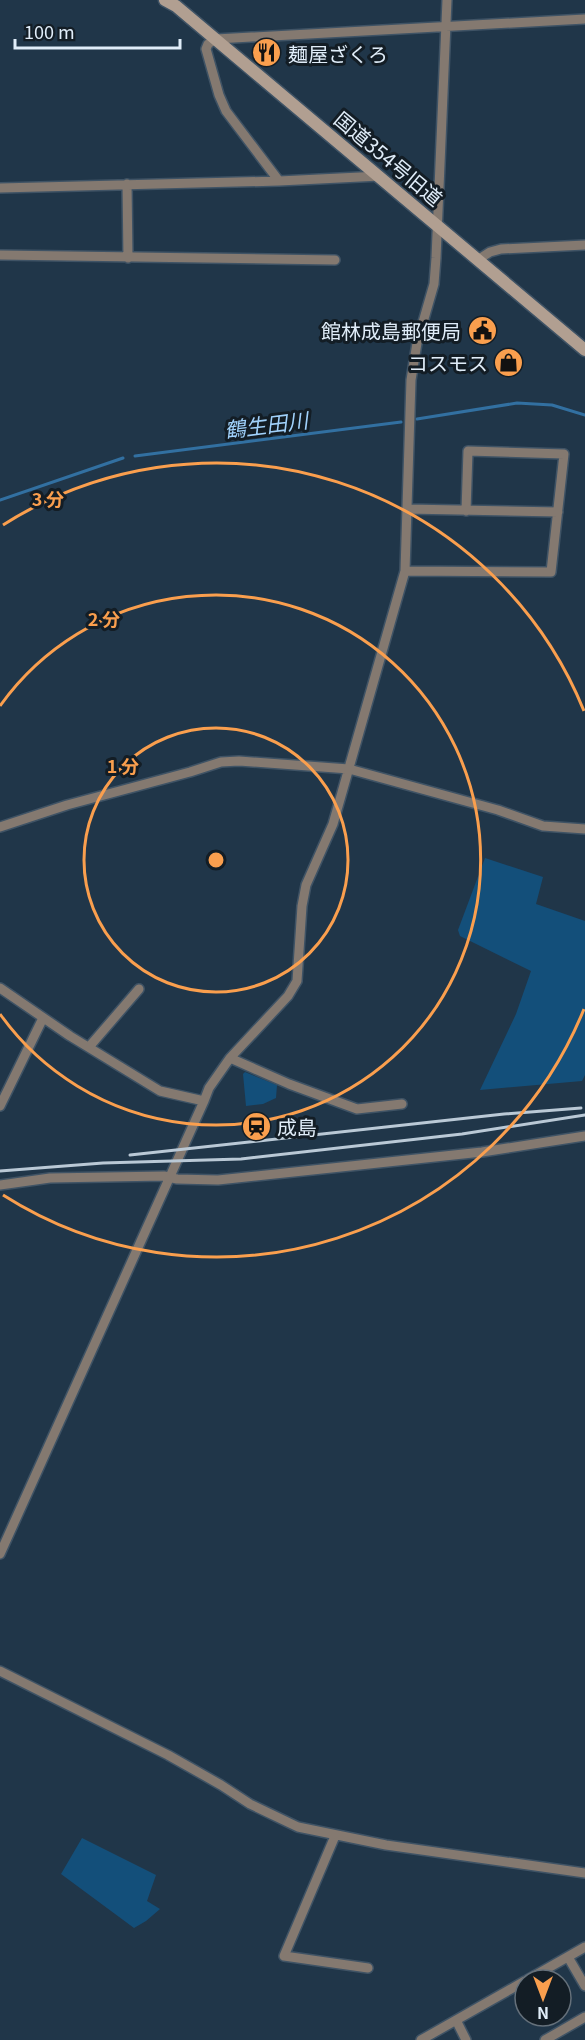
<svg xmlns="http://www.w3.org/2000/svg" width="585" height="2040" viewBox="0 0 585 2040" font-family="Georgia,'Noto Sans JP',serif">
<rect width="100%" height="100%" fill="#203649"/>
<!-- green -->
<path fill="#134f7a" d="M485 858 543 877 536 904 585 921V1075L582 1081 480 1090 516 1014 531 971 460 936 458 930Z
M245 1072 277 1085 276 1098 263 1104 246 1106 243 1074Z
M82 1838 156 1875 147 1901 160 1909 146 1921 134 1928 61 1874Z"/>
<g fill="none" stroke-linecap="round" stroke-linejoin="round">
<!-- stream -->
<path stroke="#3270a1" stroke-width="3" d="M417 419 517 403 552 405 585 415
M135 456 401 422
M0 500 123 458"/>
<defs>
<path id="street" d="M279 181 226 111 219 95 206 49 208 44 216 39 585 19
M127 184 128 258
M0 188 279 181 380 176
M0 255 335 260
M479 259 490 252 501 249 585 245
M407 509 558 512
M405 571 551 572 564 454 468 451 466 511
M0 827 67 805 190 772 221 762 239 761 349 769 498 810 543 826 585 829
M0 988 70 1036 160 1091 204 1101 209 1088 230 1058 288 996 297 981 302 906 306 885 333 824 405 571 411 380 417 343 434 284 436 258 447 0
M89 1047 139 989
M230 1058 289 1084 357 1109 402 1104
M0 1106 43 1018
M0 1185 50 1178 164 1176 177 1179 218 1180 482 1152 585 1136
M0 1554 204 1101
M0 1671 168 1755 221 1785 250 1804 298 1827 386 1845 585 1873
M335 1836 284 1956 368 1968
M568 1957 585 1986
M527 1980 585 1947
M456 2020 466 2040
M421 2040 525 1981
M545 2040 585 2017"/>
<path id="secondary" d="M165 0 176 6 585 350"/>
</defs>
<!-- street casing -->
<use href="#street" stroke="#3f5365" stroke-width="12"/>
<!-- secondary casing -->
<use href="#secondary" stroke="#3f5365" stroke-width="15"/>
<!-- street -->
<use href="#street" stroke="#847970" stroke-width="9"/>
<!-- secondary -->
<use href="#secondary" stroke="#b19f91" stroke-width="12"/>
<!-- rail -->
<path stroke="#bac9d6" stroke-width="3" d="M130 1155 504 1114 581 1108
M0 1171 103 1163 241 1159 462 1134 585 1115"/>
</g>
<!-- distance rings -->
<g fill="none" stroke="#fa9f4e" stroke-width="3">
<circle cx="216" cy="860" r="132"/>
<path d="M0 706A265 265 0 1 1 0 1014"/>
<path d="M584 1009A397 397 0 0 1 3 1195M3 525A397 397 0 0 1 584 711"/>
</g>
<!-- icons -->
<defs>
<symbol id="restaurant-disc" viewBox="-11 -11 22 22"><circle r="9.5" fill="#fa9f4e" stroke="#131d25"/><path d="M-5-6h1v4h1v-4h1v4h1v-4h1v5L-1.5 .5V6h-2V.5L-5-1ZM5-6V6H3V1.5H1.5Q1.5-4 5-6Z" fill="#111"/></symbol>
<symbol id="civic-disc" viewBox="-11 -11 22 22"><circle r="9.5" fill="#fa9f4e" stroke="#131d25"/><path d="M-.6-6.5H3V-4.5H.6V-3L4-1V1h2V6H-6V1h2V-1L-.6-3ZM-1.2 2.5V6h2.4V2.5Z" fill="#111"/></symbol>
<symbol id="shop-disc" viewBox="-11 -11 22 22"><circle r="9.5" fill="#fa9f4e" stroke="#131d25"/><path d="M-5-2.5h2.3a2.7 3.5 0 0 1 5.4 0H5L5.5 6h-11ZM-1.5-2.5h3a1.5 2.3 0 0 0-3 0Z" fill="#111"/></symbol>
<symbol id="station-disc" viewBox="-11 -11 22 22"><circle r="9.5" fill="#fa9f4e" stroke="#131d25"/><path d="M-3-6H3Q5-6 5-4V2Q5 4 3 4L4.5 6H3L1.5 4h-3L-3 6H-4.5L-3 4Q-5 4-5 2V-4Q-5-6-3-6ZM-3.5-4v3h7v-3ZM-3.5 1v1.5H-2V1ZM2 1v1.5H3.5V1Z" fill="#111"/></symbol>
</defs>
<g fill-rule="evenodd">
<use href="#restaurant-disc" x="250" y="36" width="33" height="33"/>
<use href="#civic-disc" x="466" y="314" width="33" height="33"/>
<use href="#shop-disc" x="492" y="346" width="33" height="33"/>
<use href="#station-disc" x="240" y="1110" width="33" height="33"/>
</g>
<g text-anchor="middle" dominant-baseline="central" stroke-width="6" stroke-linejoin="round" paint-order="stroke">
<!-- poi labels -->
<g font-size="20" fill="#e0edf9" stroke="#131d25" text-anchor="start">
<text x="288" y="53">麺屋ざくろ</text>
<text x="461" y="330" text-anchor="end">館林成島郵便局</text>
<text x="488" y="362" text-anchor="end">コスモス</text>
<text x="277" y="1126">成島</text>
</g>
<!-- street labels -->
<g font-size="20" fill="#e0edf9" stroke="#131d25">
<text transform="translate(389 158) rotate(40)">国道354号旧道</text>
</g>
<!-- water labels -->
<g font-size="21" font-style="italic" fill="#a0d1fb" stroke="#131d25">
<text transform="translate(266 424) rotate(-7)">鶴生田川</text>
</g>
</g>
<circle cx="216" cy="860" r="9" fill="#fa9f4e" stroke="#131d25" stroke-width="3"/>
<g font-size="18" text-anchor="middle" font-weight="bold" fill="#fa9f4e" stroke="#131d25" stroke-width="6" stroke-linejoin="round" paint-order="stroke">
<text x="48" y="506">3 分</text>
<text x="104" y="626">2 分</text>
<text x="123" y="773">1 分</text>
</g>
<!-- north arrow -->
<g transform="translate(543 1998) rotate(180)"><circle r="28" fill="#131d25" stroke="#65707a" stroke-width="1.5"/>
<path d="M0-4.5L10 22L0 15L-10 22Z" fill="#fa9f4e"/>
<text y="-9" font-size="16" font-weight="bold" text-anchor="middle" fill="#e0edf9">N</text>
</g>
<!-- scale -->
<path d="M15 39v9h165v-9" fill="none" stroke="#e0edf9" stroke-width="3"/>
<text x="24" y="39" font-size="18" fill="#e0edf9" stroke="#131d25" stroke-width="4.5" paint-order="stroke">100 m</text>
</svg>
